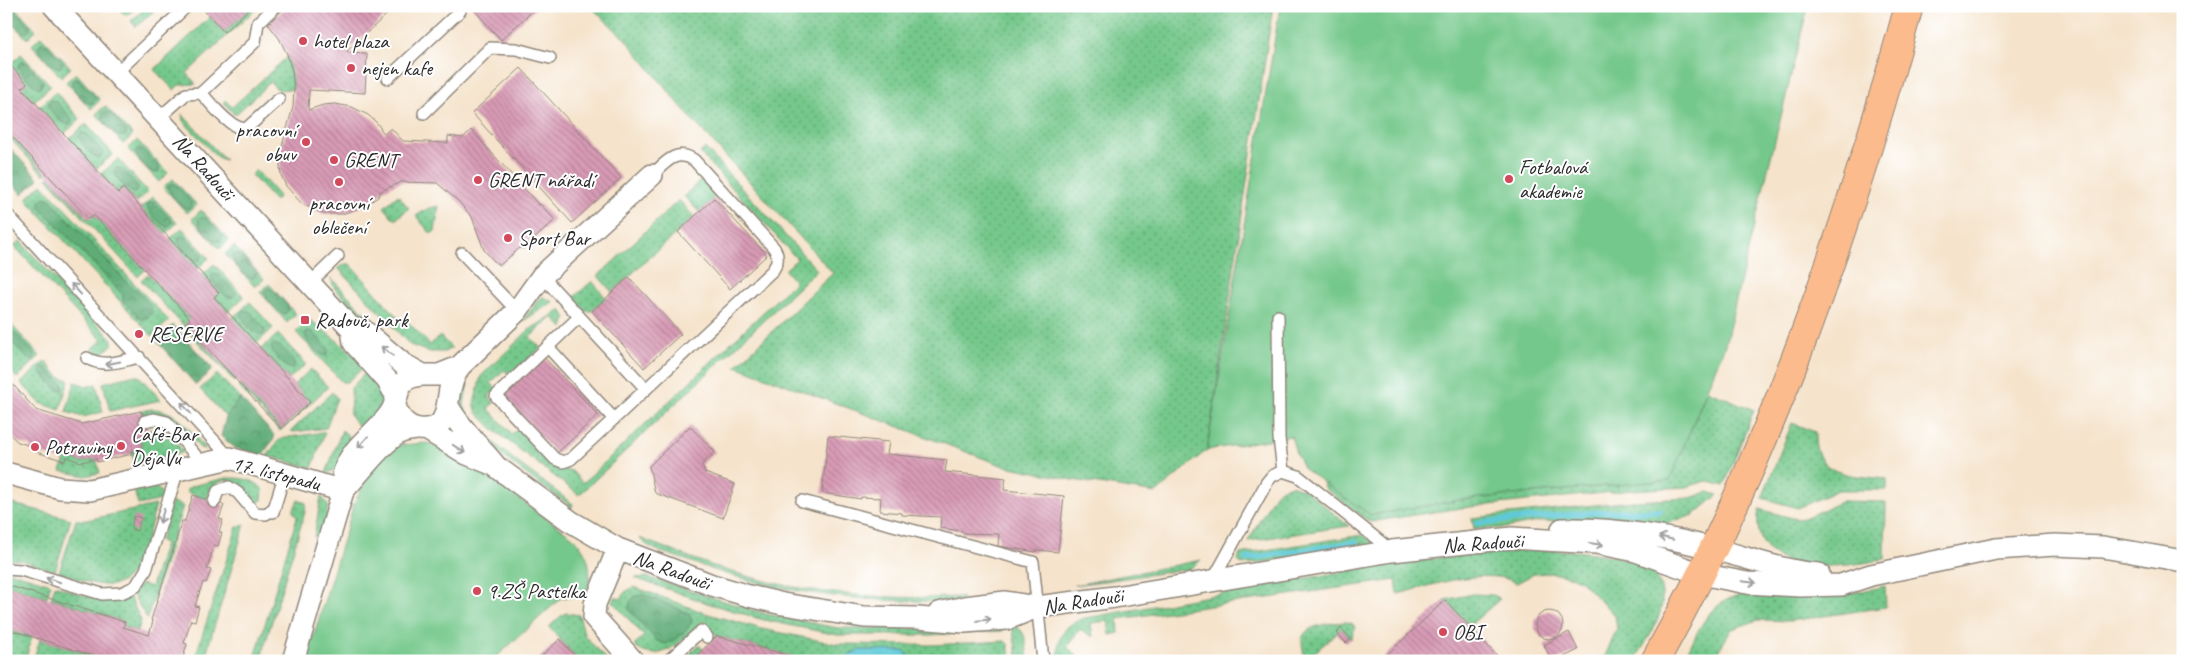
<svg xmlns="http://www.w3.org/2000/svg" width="2189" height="667" viewBox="0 0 2189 667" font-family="Caveat,sans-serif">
<defs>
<pattern id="grass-dots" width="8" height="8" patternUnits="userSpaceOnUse" patternTransform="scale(1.25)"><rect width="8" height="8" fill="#74c88b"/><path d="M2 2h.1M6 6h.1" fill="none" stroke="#5fa372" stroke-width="1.8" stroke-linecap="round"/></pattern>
<pattern id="forest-crowns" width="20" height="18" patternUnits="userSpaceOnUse" patternTransform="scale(1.25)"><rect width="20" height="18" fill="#5fac77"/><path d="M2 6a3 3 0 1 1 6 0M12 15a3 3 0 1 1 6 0" fill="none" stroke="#4f8c62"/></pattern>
<pattern id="building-back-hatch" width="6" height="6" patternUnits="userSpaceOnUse" patternTransform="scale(1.25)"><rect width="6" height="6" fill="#d99bb6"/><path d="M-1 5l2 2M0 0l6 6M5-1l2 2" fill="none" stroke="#b07f94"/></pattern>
</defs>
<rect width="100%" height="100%" fill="#fff"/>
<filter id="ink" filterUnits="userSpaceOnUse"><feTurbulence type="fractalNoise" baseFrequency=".02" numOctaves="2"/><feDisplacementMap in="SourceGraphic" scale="10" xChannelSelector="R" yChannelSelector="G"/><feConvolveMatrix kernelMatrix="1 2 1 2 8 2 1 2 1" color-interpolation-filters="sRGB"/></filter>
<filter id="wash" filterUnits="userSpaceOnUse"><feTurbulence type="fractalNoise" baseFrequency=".0096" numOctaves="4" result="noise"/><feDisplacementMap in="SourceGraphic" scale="20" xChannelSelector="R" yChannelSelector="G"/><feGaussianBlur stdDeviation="1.12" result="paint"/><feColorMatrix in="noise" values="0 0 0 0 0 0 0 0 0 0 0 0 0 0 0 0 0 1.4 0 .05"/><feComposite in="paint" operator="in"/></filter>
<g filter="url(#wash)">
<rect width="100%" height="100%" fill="#f5e3cb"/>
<!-- grass -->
<path fill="url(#grass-dots)" stroke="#507a5b" d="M6 6H14L36 30 27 39 6 17Z
M117 6H138L126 16Z
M148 6H159L136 27 131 21Z
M253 6H259L187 73 196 84 179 85 174 90 154 70 210 17 224 32Z
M590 6H1273L1207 450 1156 493 1073 480 1001 465 736 366 833 273 689 116 626 40Z
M41 36 71 68 61 77 32 45Z
M21 54 51 86 34 101 22 88 27 83 10 65Z
M288 56 294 89 278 90 270 82 235 115 223 102 225 100 232 107Z
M76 73 100 100 91 109 66 82Z
M56 92 80 119 64 134 39 107Z
M105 106 133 135 123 144 96 114Z
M182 114 225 160 217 157 183 121Z
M86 124 113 154 96 169 69 139Z
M6 130 46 173 44 175 6 134Z
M137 140 168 173 159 182 128 149Z
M705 148 817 270 579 495 495 431 477 413 474 403 481 376 529 330 561 310 566 318 563 328 552 317 530 337 541 348 510 376 504 370 491 383 497 389 489 396 494 403 488 408 512 434 518 428 552 463 558 468 572 471 583 483 795 282 785 270 797 259 700 153Z
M118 159 148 192 137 202 123 188 118 193 101 174Z
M256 170 279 196 275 201 251 175Z
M49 177 88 219 94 215 145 270 138 277 47 178Z
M173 179 197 205 187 213 163 187Z
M702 179 714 192V198L699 212 684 196Z
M42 184 169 321 152 336 26 199Z
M398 195 409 208 395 220 384 207Z
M153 197 177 223 165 234 141 208Z
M679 200 694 217 612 292 598 276Z
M439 206 435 231 431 234 416 216 429 208Z
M201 210 229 240 220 249 192 219Z
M182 228 209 258 197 269 170 239Z
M20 241 112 339V345L103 353 98 354 91 350 102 340 14 246Z
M234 246 264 279 255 287 225 254Z
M214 264 244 297 228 312 214 297 219 292 202 275Z
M345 264H350L403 323 407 321 430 345 440 336 452 348 444 352H429L410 345 338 268Z
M148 274 190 319 185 324 236 380 235 382 141 280Z
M331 278 389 338 387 340 334 288Z
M592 281 606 298 592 311H583L572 299Z
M269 284 296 314 287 323 260 292Z
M543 297 553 302 523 321 538 300Z
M250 302 273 328 256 344 232 318Z
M6 319 40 356 17 378 6 367Z
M309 319 349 350 363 365 362 369 347 382H342L296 332Z
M278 334 306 364 289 379 261 349Z
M45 361 59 377 69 380 60 410 40 403 21 383Z
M311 369 328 387 280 431 238 386 239 384 281 429 294 385Z
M369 372C390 400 382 405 364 431 341 408 353 417 351 388L365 373 367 374Z
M217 374 240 398 226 417 200 389Z
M135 375 140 377 161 400 110 411 103 383Z
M75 382 87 386 96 384 103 412 83 417 66 412Z
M464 384 467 386 464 405 469 419 478 429 517 462 573 504 572 507C549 491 475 440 465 418 460 406 461 396 464 384Z
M1707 390 1754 410 1724 486 1706 481 1687 487 1632 490 1461 508 1370 522 1324 488 1323 481 1372 515 1459 500 1670 480Z
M332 392 337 398 326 428 294 432 291 431Z
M152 409C177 409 190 431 206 449L200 448C182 428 172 408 142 415L141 411Z
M1792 423 1815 432C1813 478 1852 475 1887 479V490H1838L1798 508 1762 498Z
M153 429C168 430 175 442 184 452L135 464 131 451 142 448 139 436 150 433 149 430Z
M342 430 354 441C348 451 339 472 326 473Z
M325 432 312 468 267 456 278 441 283 438Z
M66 457 81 462 96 459 100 473 85 476 61 471Z
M226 478C239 478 255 478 263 490L262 500 254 504 238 484 226 480C215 483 209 488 207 500L187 492V489L192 486Z
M1291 485 1305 490 1349 526 1248 541 1275 494 1279 490Z
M151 486C158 488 164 492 162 500L138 505 134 490Z
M1708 492 1718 495 1694 515 1664 524 1601 520 1564 521 1538 522 1505 528 1474 529 1472 518 1633 501 1690 498Z
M321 496 328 505 324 534 314 537Z
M298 500 306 503 305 512 260 661H254L297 517 293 511Z
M1843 501 1886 502 1885 559C1842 568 1746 581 1759 509L1796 519 1804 518Z
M6 502 71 519 55 571 20 560H6Z
M172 502 183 506 147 619 132 593 142 584 151 587 165 543 160 541Z
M156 505C148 532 141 590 104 585 89 584 73 577 59 572L76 520H87Z
M245 524 204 661H194L237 527Z
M1363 535 1375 544 1374 546 1243 565 1238 561 1240 554Z
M639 538C677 552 714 568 754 578 822 596 891 599 962 597V601C863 603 776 595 683 559 668 554 649 550 639 538Z
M1526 550C1558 550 1660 548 1662 594 1664 618 1646 642 1634 661H1603L1617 628 1615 616 1580 580 1565 575 1548 573 1534 574 1517 583C1486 566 1431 586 1398 594L1396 580 1118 619 1119 633 1110 635 1108 621 1091 623 1093 637 1080 629 1067 647 1078 657 1059 661C1056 639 1063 624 1085 618 1232 594 1378 559 1526 550Z
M1201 560 1190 569 1075 585Z
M12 572 51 584 47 597 11 586 6 587V573Z
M647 577 766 614 838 628 1004 629 1002 631 930 635H837L764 620 710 604 635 578Z
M55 585C77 593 105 607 128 594L141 620 138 631 123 627 125 622 51 598Z
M1885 586 1886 607 1790 621 1758 620 1732 629 1712 661H1683C1692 644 1700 622 1714 609 1746 579 1794 597 1832 595 1850 594 1867 590 1885 586Z
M634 587 708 614 762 629 837 644 931 645 1005 641 1008 644 1011 661H913L852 652 844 661H809L717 636 703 621C684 638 661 667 635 647V644L644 636 612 601 614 597 621 599 625 592Z
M1473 594 1493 595 1500 599 1469 626 1445 600Z
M566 613 579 615 585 636 608 661H579L549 627 562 615Z
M1346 622 1353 624 1355 628 1351 639 1341 629 1311 656 1315 661H1306C1304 655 1302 647 1302 641 1303 624 1333 623 1346 622Z
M1012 625C1028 629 1026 647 1028 661H1018Z
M6 630 32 637 25 661H6Z
M40 639 109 661H72L60 657 59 661H33Z
M699 645 703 649 691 661H682Z"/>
<!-- forest -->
<path fill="url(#forest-crowns)" stroke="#456c51" d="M9 8 14 9 30 26V30L27 33C19 32 7 19 6 10Z
M41 43 47 45 62 61 63 63 60 68C52 67 40 54 39 46Z
M21 62 27 63 42 80 43 83 40 88C32 86 20 73 18 65Z
M74 79 79 80 95 97 96 99 92 104C85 103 72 89 71 82Z
M50 100 56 101 71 118 72 120 69 125C61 124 49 111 48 103Z
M105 112 110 113 126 130V135L123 137C115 136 103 123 102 115Z
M81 133 87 134 102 151 103 153 100 158C92 157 80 144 79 136Z
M8 146 39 179 22 194 6 177Z
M141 148 159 166V171L156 173C148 172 137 159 135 151Z
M116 168 122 169 137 185 138 188 135 193C127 191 115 178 114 170Z
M170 184 176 185 191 202V206L189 209C181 208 169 195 168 186Z
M44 197 50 199 132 288 137 290 152 307 150 315 142 320 123 301V295L40 207V201Z
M150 202 155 203 171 220 172 222 168 227C161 226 148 213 147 205Z
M201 217 206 218 222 235 223 237 220 242C212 241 199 228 198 220Z
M180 236 185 237 201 254 202 256 199 261C191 260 178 247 178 239Z
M235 254 240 255 256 272 257 274 253 279C245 278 233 264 232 256Z
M214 274 219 275 235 291 236 294 232 298C224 297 212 284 211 276Z
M270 288 288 306V311L285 314C278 312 266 299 264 291Z
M243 310 249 311 264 328 265 333 262 335C254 334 242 321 241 313Z
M6 324 35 354 34 360H29L6 336Z
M173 325 213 369 196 385 156 340Z
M307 331 313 332 328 349V353L326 356C318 355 306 342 305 334Z
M274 344C282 345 294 358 295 366L292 369C285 368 272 354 271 347Z
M44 366 63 385V390H57L40 372 41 367Z
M240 398 274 435V439L262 455 235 448 221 436 226 417Z
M644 595 689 613 692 620C688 632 677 639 666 644L657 641 629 610 630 602 635 596Z"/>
<!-- green -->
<path fill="#74c88b" stroke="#507a5b" d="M1284 6H1808L1725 345 1670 480 1459 500 1371 515 1347 499H1344L1343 496 1304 469 1296 453 1291 436 1207 450 1279 13Z
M427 443 454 453 573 537C590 554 594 573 585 596L561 598 492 661H306L354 504 374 464 399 445Z"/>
<!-- water -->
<path fill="#5fc9d8" stroke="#457a82" d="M859 650 904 651 913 661H844L848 655Z"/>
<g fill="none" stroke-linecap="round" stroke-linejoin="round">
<!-- stream -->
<path stroke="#5fc9d8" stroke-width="6" d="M1477 523 1601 512 1660 511
M1246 559 1356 542"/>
</g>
<g id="blocks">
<!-- building -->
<path fill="url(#building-back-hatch)" d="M200 6H247L249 9 224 32Z
M287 6H396L347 51 349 53 367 54 365 93 309 90 308 110 323 105 335 104 352 107 368 115 377 123 384 134 391 128 403 141 448 143V136L463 138 471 130 539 205 540 204 555 220 523 249 521 247 500 265 494 261 484 250 472 217 458 201 437 183 401 182 381 191 378 197 364 206 342 214H324L302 204 286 186 281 175 279 157 293 107 294 89 292 71 287 54 279 38 268 24Z
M471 6H538L501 40Z
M6 61 27 83 22 88 118 193 123 188 183 253 219 293 214 297 310 402 281 429 185 324 190 319 124 247 94 215 89 219 6 130Z
M521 68 621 178 572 223 472 113Z
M714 198 767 255 730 289 678 232Z
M629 277 681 334 644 368 592 311Z
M543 356 598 415 556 454 501 395Z
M6 377 36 410 82 424 141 411 150 433 139 436 142 448 131 451 132 454 97 462 96 459 81 462 66 457 65 461 30 450 31 446 18 442 6 431Z
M690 426 715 452 702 464 705 473 735 484 723 518 655 493 649 466Z
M828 436 889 442 887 454 947 460 945 472 1006 478 1004 490 1064 496 1058 552 1036 550V552L998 546 999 534 962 533V531L940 528 941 517 902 515V513L880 511 881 498 861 497V499L822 493Z
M193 495 224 505 219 519 223 520 219 532 222 533 218 546 214 545 207 569 211 570 206 583 203 582 195 606 199 607 195 621 191 620 184 643 187 644 182 661H109L14 631 6 630V587L10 586 125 622 123 627 149 635 153 621 151 620 178 534 182 521H185Z
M134 516 141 518 137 531 131 529Z
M1445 600 1502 661H1380L1425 619Z
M1535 625a14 14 0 1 1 28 0a14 14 0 1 1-28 0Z
M1341 628 1351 639 1346 643 1337 633Z
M1569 632 1578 650 1556 661H1552L1544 645Z
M717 636 806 660V661H691Z
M560 639 579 661H536Z"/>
</g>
</g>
<g filter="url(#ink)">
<use href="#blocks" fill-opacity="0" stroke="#90877b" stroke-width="1"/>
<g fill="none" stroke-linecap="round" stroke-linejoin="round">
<defs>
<path id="service" d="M116 73 187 6
M388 78 460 11
M201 93 255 42 258 23 276 6
M424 113 490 48 516 49 550 58
M159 118 186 94 201 93C211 103 232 132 247 128L279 99
M6 213 230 458
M462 253 517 311
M542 276 646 389 773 270C778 262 779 256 774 248L694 160C676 148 665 163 652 175
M310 283 338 256
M1278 316 1279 438 1283 471 1298 476 1392 551
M579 317 496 396 555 459 563 462 571 459 646 389
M548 347 614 419
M87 358C104 368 121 361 139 357
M145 421 154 419 167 422 203 464
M802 501 1033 562 1043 661
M214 502 218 491 229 487 238 493 255 513 266 514 275 507
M273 512 285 473
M6 569 21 570 102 594 121 593 128 590 136 586 146 570 178 470
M1213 580 1267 482 1272 476 1283 471
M668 661 701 631 707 637"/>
<path id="minor" d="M54 6 352 329
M352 329 363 330 403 364 423 375H439L459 367 517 311 542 276 652 175
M352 329 354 343 387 380 396 395
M395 406C399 417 405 427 419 429 448 432 446 409 450 389 452 381 455 374 459 367
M449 408C461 429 478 445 494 464
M426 429 467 454 494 465 570 521 618 549 712 585 749 596 783 604 864 617 918 618 964 622 1007 619 1037 607 1115 597 1392 551 1512 538 1596 543 1636 551 1701 574 1747 583 1801 586 1841 585 1871 575 1996 549 2055 545 2103 547 2183 561
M6 473 60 488 90 490 230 458 343 491
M343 491C358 475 382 442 401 432 406 430 412 430 416 429
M1562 529C1615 528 1663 535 1714 549 1749 558 1782 571 1819 574
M618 549 595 604 594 617 633 661
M939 613 965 607 1005 602 1037 607
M293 661 343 491C343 485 342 477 344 472 350 448 376 433 389 415 403 397 390 378 423 375"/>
<path id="primary" d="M1655 661C1770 456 1847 232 1909 6"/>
</defs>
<!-- service casing -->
<use href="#service" stroke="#90877b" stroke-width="14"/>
<!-- minor casing -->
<use href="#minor" stroke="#90877b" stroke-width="24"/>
<!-- primary casing -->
<use href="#primary" stroke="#90877b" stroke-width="30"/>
<!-- service -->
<use href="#service" stroke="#fff" stroke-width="11"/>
<!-- minor -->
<use href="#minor" stroke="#fff" stroke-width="21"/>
<!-- primary -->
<use href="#primary" stroke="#fbbb8c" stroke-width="28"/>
</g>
<!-- one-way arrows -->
<defs><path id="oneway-shaft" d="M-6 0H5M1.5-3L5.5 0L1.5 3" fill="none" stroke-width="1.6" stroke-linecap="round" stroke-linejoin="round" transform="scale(1.25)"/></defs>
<g stroke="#a0a0a0">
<use href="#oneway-shaft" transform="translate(76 289) rotate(-133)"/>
<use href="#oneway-shaft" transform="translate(387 351) rotate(-141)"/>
<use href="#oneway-shaft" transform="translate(113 363) rotate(169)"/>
<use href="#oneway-shaft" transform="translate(186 408) rotate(-131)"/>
<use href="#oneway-shaft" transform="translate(363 442) rotate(131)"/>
<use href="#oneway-shaft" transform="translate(459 449) rotate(34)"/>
<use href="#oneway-shaft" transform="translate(162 516) rotate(107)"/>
<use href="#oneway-shaft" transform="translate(1666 538) rotate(-167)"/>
<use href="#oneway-shaft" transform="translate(1596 544) rotate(7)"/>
<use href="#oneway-shaft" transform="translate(53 580) rotate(-162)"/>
<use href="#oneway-shaft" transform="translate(1749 582) rotate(6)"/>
<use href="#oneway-shaft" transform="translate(984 620) rotate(-5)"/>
</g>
</g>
<!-- markers -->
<g fill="#d1495b" stroke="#fff" stroke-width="2">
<circle cx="303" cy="41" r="5"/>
<circle cx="351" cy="68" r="5"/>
<circle cx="306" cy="142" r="5"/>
<circle cx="334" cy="160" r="5"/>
<circle cx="1509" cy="179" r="5"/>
<circle cx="478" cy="180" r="5"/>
<circle cx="339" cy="182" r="5"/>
<circle cx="508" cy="238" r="5"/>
<rect x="300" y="315" width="10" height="10" rx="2.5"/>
<circle cx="139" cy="334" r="5"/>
<circle cx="121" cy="446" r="5"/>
<circle cx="35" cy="447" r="5"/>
<circle cx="477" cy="591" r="5"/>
<circle cx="1443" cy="632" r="5"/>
</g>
<g text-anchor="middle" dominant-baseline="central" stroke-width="4" stroke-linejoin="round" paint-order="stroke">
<!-- poi labels -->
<g font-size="21" fill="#2b2b2b" stroke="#fff" text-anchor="start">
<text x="313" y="41">hotel plaza</text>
<text x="361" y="68">nejen kafe</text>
<text x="296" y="130" text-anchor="end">pracovní<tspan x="296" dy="24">obuv</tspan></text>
<text x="344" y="160">GRENT</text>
<text x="1519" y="167">Fotbalová<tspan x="1519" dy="24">akademie</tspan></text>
<text x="488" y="180">GRENT nářadí</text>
<text x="339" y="203" text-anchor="middle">pracovní<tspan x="339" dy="24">oblečení</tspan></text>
<text x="518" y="238">Sport Bar</text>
<text x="315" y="320">Radouč, park</text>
<text x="149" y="334">RESERVE</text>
<text x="131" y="434">Café-Bar<tspan x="131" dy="24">DéjaVu</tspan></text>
<text x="45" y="447">Potraviny</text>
<text x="487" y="591">9.ZŠ Pastelka</text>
<text x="1453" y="632">OBI</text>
</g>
<!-- street labels -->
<g font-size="21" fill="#2b2b2b" stroke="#fff">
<text transform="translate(204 167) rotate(48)">Na Radouči</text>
<text transform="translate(276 473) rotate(14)">17. listopadu</text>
<text transform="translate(1483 543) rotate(-4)">Na Radouči</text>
<text transform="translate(672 570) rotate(20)">Na Radouči</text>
<text transform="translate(1083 601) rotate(-9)">Na Radouči</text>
</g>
</g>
<!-- margin -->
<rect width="2189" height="667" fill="none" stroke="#fff" stroke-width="25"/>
</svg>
